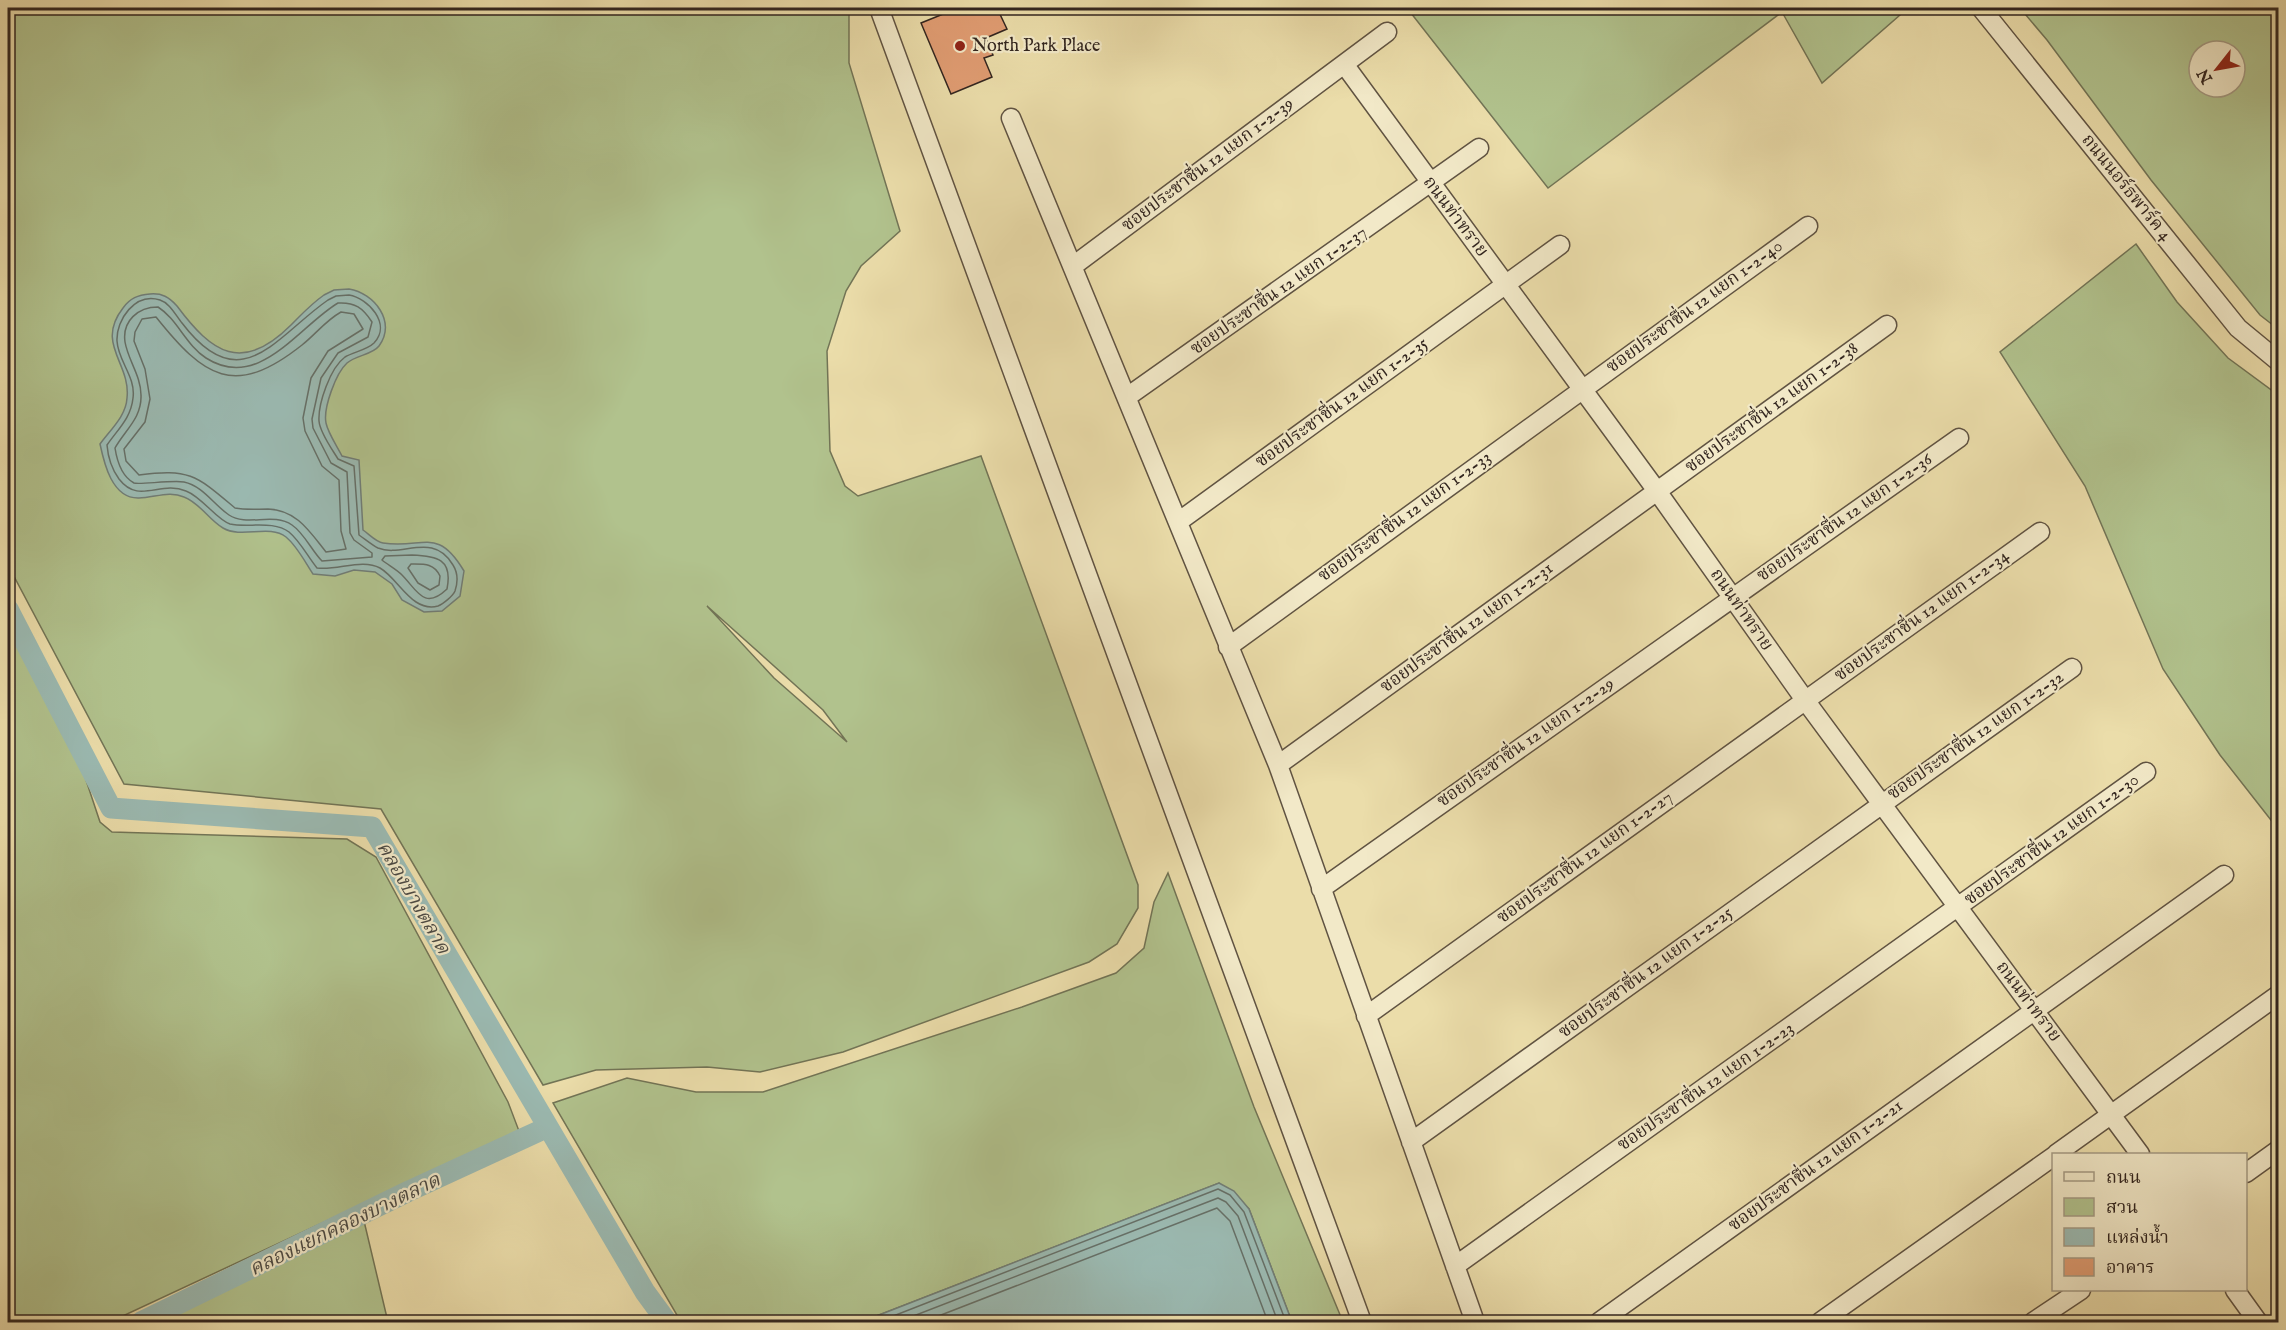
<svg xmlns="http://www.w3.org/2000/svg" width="2286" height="1330" viewBox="0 0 2286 1330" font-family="'IM FELL English','Noto Serif Thai',serif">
<rect width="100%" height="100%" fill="#ebddaa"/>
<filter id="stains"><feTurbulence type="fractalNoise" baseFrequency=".00333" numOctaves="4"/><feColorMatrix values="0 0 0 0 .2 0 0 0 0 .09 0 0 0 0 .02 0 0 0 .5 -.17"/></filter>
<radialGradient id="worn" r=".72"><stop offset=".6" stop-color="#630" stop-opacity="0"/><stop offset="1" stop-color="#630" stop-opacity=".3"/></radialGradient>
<!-- green -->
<path fill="#b1c28d" stroke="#727456" stroke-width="1.5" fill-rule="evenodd" d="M8 8H849V63L900 231 861 266 846 291 827 351 830 451 845 486 858 496 981 456 1138 885V908L1117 944 1089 962 843 1052 760 1072 707 1067 596 1070 543 1085 381 809 124 784 8 565ZM707 606 823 710 847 742 774 678Z
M1407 8H1908L1822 83 1782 12 1548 188Z
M2020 8H2278V329L2260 315 2151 180 2047 40ZM2199 51H2235V87H2199Z
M2136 244 2177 302 2228 358 2278 395V829L2220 755 2163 669 2085 486 2000 352Z
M8 630 79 759 100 822 112 832 347 839 376 857 508 1102 519 1131 110 1322H8Z
M1168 873 1254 1107 1343 1322H1292L1249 1209 1219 1183 861 1322H681L553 1103 627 1078 696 1092H763L1022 1007 1116 973 1144 948 1154 902Z
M364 1221 388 1322H154Z"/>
<!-- water -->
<path fill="#9bbab2" stroke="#717e77" stroke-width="1.5" d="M349 289C374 293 397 322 379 346 372 355 356 355 347 363 336 373 323 408 326 423 328 433 337 446 342 456L359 460 363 530C369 534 376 542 383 543 424 549 437 526 464 571L460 596 442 611 424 612 402 600 392 584 375 572 354 570 335 576 313 574C305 562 297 546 286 537 269 524 242 539 223 528 209 520 200 503 184 497 169 490 154 498 139 498 112 499 104 463 100 444 111 429 126 416 127 398 131 363 95 344 123 308 130 298 138 295 150 294 162 293 169 297 177 306 212 353 242 374 291 325 302 314 311 304 324 295L334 290Z
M1219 1183 1234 1191 1249 1209 1292 1322H861Z"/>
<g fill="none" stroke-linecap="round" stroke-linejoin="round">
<!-- shore -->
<path stroke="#667068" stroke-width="1.5" d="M349 295C368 298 392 324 374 343 367 350 353 352 345 357 330 368 318 404 319 421 320 433 332 449 338 459L354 466 359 535C365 539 372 545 378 548 402 558 433 531 453 565 458 573 458 582 455 591 453 596 443 604 438 606 412 613 399 579 380 568 362 558 337 571 317 568 308 557 300 541 289 532 273 520 248 528 230 524 217 520 202 497 186 491 160 480 139 505 119 479 111 468 108 458 107 445 118 429 131 418 133 398 136 377 118 361 117 341 116 320 135 292 160 300 170 303 176 316 182 323 241 401 276 336 328 300L336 296Z
M338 303C355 302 363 308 372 322L368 337 338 353 321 378 312 419 313 428 331 463 347 472 350 533 354 540 372 553V557L322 561C312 551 304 533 292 525 273 512 247 527 229 515 214 505 203 486 184 482 172 480 138 485 134 483 121 476 117 461 115 448 125 430 142 418 141 395 141 376 128 360 125 342 122 321 138 307 158 307 177 319 186 345 206 358 259 392 299 326 338 303Z
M341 312 354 314 363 329 328 351 311 378 303 418 305 431 322 466 339 480 341 531 346 549 326 552C310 532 297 510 268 509 256 509 246 510 235 508 197 476 190 468 139 475L126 461 124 449 145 422 150 399 145 369 134 341 135 332 142 319 156 317C204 377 234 399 302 345 316 334 325 321 341 312Z
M412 555C437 556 453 559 447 589 424 611 417 590 402 575 396 569 388 565 382 560L385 556Z
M411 564C424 564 434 563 440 576L439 585 430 590 418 583 408 568Z
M878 1322 1218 1189 1230 1195 1244 1212 1286 1322
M898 1322 1218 1198 1226 1202 1238 1216 1278 1322
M923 1322 1217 1208 1230 1221 1268 1322"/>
<!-- canal -->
<path stroke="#9bbab2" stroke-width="21" d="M8 609 111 808 372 827 645 1292 667 1322
M141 1322 409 1191 548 1127"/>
</g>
<!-- building -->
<path fill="#e09c72" stroke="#32251f" stroke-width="1.5" d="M958 8H997L1007 29 986 38 993 55 984 58 992 77 951 94 921 23Z"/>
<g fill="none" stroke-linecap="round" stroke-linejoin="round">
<defs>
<path id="minor" d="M879 8 1362 1322
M1981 8 2238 328 2278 361
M1344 64 1657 491 1805 700 2140 1154
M1011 118 1278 765 1475 1322
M1073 266 1387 32
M1127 397 1479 148
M1178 522 1560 245
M1228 647 1808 226
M1278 765 1887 325
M1321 889 1959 438
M1366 1016 2040 532
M1411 1142 2072 668
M2056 1154 2278 995
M2246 1173 2278 1150
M1455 1266 2146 772
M2235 1290 2258 1322
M1599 1322 2224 875
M1820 1322 2054 1156
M2033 1322 2081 1290"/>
</defs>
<!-- minor casing -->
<use href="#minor" stroke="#605342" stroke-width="21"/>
<!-- minor -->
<use href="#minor" stroke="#f2e9c8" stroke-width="18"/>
</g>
<!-- markers -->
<circle fill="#8f2418" stroke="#f2e9c8" stroke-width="2" cx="960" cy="46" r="6"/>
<g text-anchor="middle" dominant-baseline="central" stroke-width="4.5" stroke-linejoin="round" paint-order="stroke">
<!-- poi labels -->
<g font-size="18" fill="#32251f" stroke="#f2e9c8" text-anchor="start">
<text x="972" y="46">North Park Place</text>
</g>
<!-- street labels -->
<g font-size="18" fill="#32251f" stroke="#f2e9c8">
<text transform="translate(1208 165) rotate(-37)">ซอยประชาชื่น 12 แยก 1-2-39</text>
<text transform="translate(2126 188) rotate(51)">ถนนนอร์ธพาร์ค 4</text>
<text transform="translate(1455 217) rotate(53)">ถนนท่าทราย</text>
<text transform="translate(1279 291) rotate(-35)">ซอยประชาชื่น 12 แยก 1-2-37</text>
<text transform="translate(1695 307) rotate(-36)">ซอยประชาชื่น 12 แยก 1-2-40</text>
<text transform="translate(1342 403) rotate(-36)">ซอยประชาชื่น 12 แยก 1-2-35</text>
<text transform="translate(1772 408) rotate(-36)">ซอยประชาชื่น 12 แยก 1-2-38</text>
<text transform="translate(1405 517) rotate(-36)">ซอยประชาชื่น 12 แยก 1-2-33</text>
<text transform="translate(1845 518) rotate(-35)">ซอยประชาชื่น 12 แยก 1-2-36</text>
<text transform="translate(1741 610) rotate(55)">ถนนท่าทราย</text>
<text transform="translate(1922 616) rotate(-36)">ซอยประชาชื่น 12 แยก 1-2-34</text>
<text transform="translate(1467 628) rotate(-36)">ซอยประชาชื่น 12 แยก 1-2-31</text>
<text transform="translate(1976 736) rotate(-35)">ซอยประชาชื่น 12 แยก 1-2-32</text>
<text transform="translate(1526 743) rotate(-35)">ซอยประชาชื่น 12 แยก 1-2-29</text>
<text transform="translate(2052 840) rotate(-36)">ซอยประชาชื่น 12 แยก 1-2-30</text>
<text transform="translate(1585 858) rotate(-36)">ซอยประชาชื่น 12 แยก 1-2-27</text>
<text transform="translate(1646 973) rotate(-36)">ซอยประชาชื่น 12 แยก 1-2-25</text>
<text transform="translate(2028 1002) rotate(53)">ถนนท่าทราย</text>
<text transform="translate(1706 1087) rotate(-35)">ซอยประชาชื่น 12 แยก 1-2-23</text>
<text transform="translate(1816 1166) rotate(-36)">ซอยประชาชื่น 12 แยก 1-2-21</text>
</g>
<!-- water labels -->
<g font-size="20" font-style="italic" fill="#4c4a44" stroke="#f2e9c8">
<text transform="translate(413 898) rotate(60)">คลองบางตลาด</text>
<text transform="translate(345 1225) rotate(-26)">คลองแยกคลองบางตลาด</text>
</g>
</g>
<!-- margin -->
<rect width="2286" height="1330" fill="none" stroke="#ebddaa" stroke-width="30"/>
<rect x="9" y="9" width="2268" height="1312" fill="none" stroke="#32251f" stroke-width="3"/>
<rect x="15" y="15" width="2256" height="1300" fill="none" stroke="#32251f" stroke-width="1.5"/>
<!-- legend -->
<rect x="2052" y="1153" width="195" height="138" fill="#f2e9c8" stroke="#a59b84" stroke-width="1.5"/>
<rect x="2064" y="1172" width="30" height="9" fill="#f2e9c8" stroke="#a59b84" stroke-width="1.5"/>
<text x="2106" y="1183" font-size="18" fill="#32251f">ถนน</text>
<rect x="2064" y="1198" width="30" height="18" fill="#b1c28d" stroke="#a59b84" stroke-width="1.5"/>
<text x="2106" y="1213" font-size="18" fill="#32251f">สวน</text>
<rect x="2064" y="1228" width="30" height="18" fill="#9bbab2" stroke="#a59b84" stroke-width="1.5"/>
<text x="2106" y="1243" font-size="18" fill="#32251f">แหล่งน้ำ</text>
<rect x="2064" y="1258" width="30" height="18" fill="#e09c72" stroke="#a59b84" stroke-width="1.5"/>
<text x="2106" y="1273" font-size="18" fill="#32251f">อาคาร</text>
<!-- north arrow -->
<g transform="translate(2217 69) rotate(239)"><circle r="28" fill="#f2e9c8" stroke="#a59b84" stroke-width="1.5"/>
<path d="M0-4.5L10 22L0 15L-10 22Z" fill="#8f2418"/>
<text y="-9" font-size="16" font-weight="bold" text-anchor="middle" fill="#32251f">N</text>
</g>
<rect width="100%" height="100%" filter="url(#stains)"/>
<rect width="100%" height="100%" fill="url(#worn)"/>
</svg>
